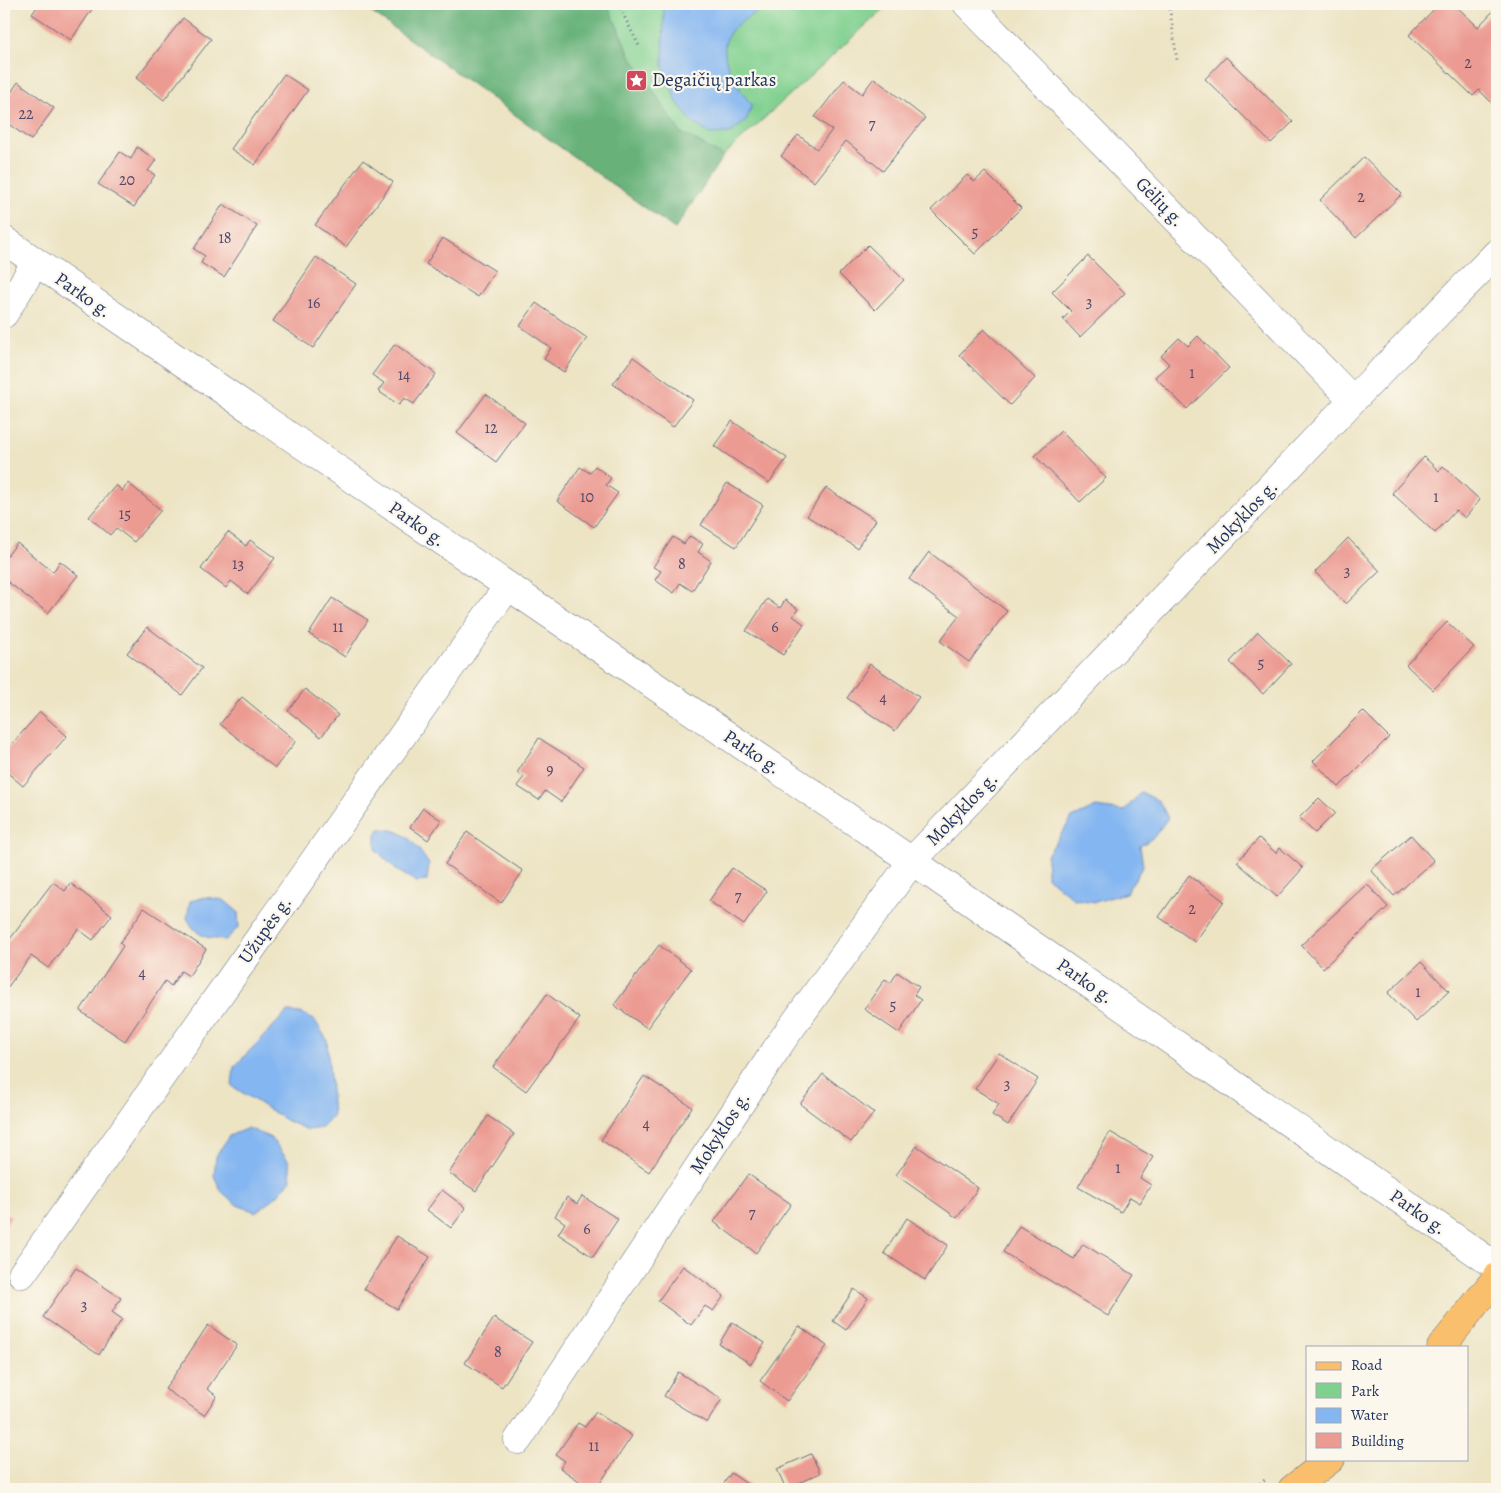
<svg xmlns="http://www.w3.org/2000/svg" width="1501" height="1493" viewBox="0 0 1501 1493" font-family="Alegreya,serif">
<rect width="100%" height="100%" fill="#fbf7ec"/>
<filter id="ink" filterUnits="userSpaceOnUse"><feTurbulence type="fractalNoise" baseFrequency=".02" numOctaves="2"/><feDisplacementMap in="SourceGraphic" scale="10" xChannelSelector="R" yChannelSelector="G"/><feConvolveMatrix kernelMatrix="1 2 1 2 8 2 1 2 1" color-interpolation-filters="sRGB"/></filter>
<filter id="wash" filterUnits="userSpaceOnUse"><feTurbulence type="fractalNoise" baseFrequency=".0096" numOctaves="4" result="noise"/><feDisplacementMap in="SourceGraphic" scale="20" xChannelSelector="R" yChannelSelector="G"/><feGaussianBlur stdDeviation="1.12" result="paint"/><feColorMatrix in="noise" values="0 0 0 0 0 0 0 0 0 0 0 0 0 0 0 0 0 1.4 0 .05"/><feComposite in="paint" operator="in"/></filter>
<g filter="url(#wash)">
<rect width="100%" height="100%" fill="#ede4c4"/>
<!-- green -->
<path fill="#80d08f" stroke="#4e8076" d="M360 4H889L723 156 675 229Z"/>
<!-- forest -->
<path fill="#68b27a" stroke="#42706c" d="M360 4H607L630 55 680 132 723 156 675 229Z"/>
<!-- water -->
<path fill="#84b6f1" stroke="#5072a8" d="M664 4H759L757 12C747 18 736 23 729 34 715 55 738 89 752 105L746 121 730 133 710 134 693 123 677 102 663 65Z
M1141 792 1159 801 1168 818 1154 837 1140 846 1143 866 1126 893 1095 902 1074 899 1047 877V855L1072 818 1096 807 1124 811Z
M379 829C406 828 415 844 429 864L427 881 417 882 396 870 376 850V834Z
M206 897 224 900 238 912 239 927 226 940C205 938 197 937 187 918L190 901Z
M287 1012 301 1013 314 1019 327 1040 333 1116 322 1128 308 1130 287 1121 232 1086 234 1067Z
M248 1128 271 1138 289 1161 291 1180 277 1196 256 1212 237 1205 221 1191 214 1176 216 1156 229 1136Z"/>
<g id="blocks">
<!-- building -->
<path fill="#ec9b93" d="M39 4H87L93 8 71 40 32 14Z
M1439 4H1454L1478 27 1497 7V97L1492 103 1479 90 1473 96 1409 35Z
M183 18 211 39 164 100 136 78Z
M1226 57 1293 122 1271 143 1205 79Z
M284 74 308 90 255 165 231 149Z
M874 78 925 118 883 171 846 141 814 182 781 156 798 135 817 149 832 130 815 117 844 80 862 94Z
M18 82 54 108 31 140 4 121V103Z
M137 147 156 160 148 171 155 175 134 207 98 184 120 152 131 159Z
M1364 157 1402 194 1356 238 1320 200Z
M363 160 393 182 346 247 315 225Z
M985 172 1021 208 975 254 931 210 967 175 974 182Z
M223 204 257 226 224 277 201 263 205 256 194 249Z
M443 238 495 271 478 297 426 264Z
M868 245 904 280 875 310 839 274Z
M1088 256 1125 293 1080 337 1063 319 1071 311 1052 292Z
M316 257 356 284 313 348 273 321Z
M536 303 587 338 564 372 544 359 551 348 520 326Z
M984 329 1035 378 1010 405 959 355Z
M1198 336 1229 368 1187 409 1155 377 1169 364 1161 356 1179 338 1188 346Z
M395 344 436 374 414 404 404 398 399 405 378 391 384 383 372 375Z
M633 357 693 400 673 427 613 384Z
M486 394 525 423 496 462 457 433Z
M732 421 787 458 769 483 714 446Z
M1061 431 1106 478 1080 502 1035 456Z
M1424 457 1439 471 1443 466 1480 500 1465 518 1456 510 1435 533 1392 493Z
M595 466 611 478 606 485 618 493 594 527 557 501 580 467 590 473Z
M128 483 161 510 134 542 116 528 110 535 89 517 116 485 122 491Z
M727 483 763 505 736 547 701 525Z
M826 488 876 520 857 548 807 516Z
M228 532 246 546 250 540 275 558 248 594 231 581 226 588 201 569Z
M690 536 703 544 698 552 711 561 692 591 680 583 674 593 655 580 661 571 653 567 673 537 684 544Z
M1348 538 1380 571 1346 604 1315 572Z
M17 543 53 572 60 561 78 575 48 613 4 579V560Z
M929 552 1007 611 969 662 940 641 959 616 909 579Z
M332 598 368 620 345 657 309 634Z
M767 599 780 608 785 600 798 609 793 616 804 624 783 655 746 631Z
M1447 622 1474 647 1433 690 1406 665Z
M147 627 202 668 182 695 127 653Z
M1258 632 1291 664 1263 694 1230 662Z
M870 664 919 697 895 731 847 698Z
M305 689 338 715 321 737 288 711Z
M242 697 296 741 275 768 220 724Z
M1363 711 1389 737 1339 787 1313 761Z
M40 712 67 736 23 786 4 770V753Z
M539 738 584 767 561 802 545 791 539 800 517 786 524 777 517 773Z
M1319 798 1335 813 1315 833 1299 818Z
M423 808 441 820 428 840 410 827Z
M467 832 523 871 501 903 445 864Z
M1411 835 1434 861 1394 896 1371 870Z
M1259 838 1276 853 1280 848 1303 868 1277 897 1237 862Z
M732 868 767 891 744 925 709 901Z
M1189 875 1224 901 1195 942 1159 917Z
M53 882 65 891 70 883 112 915 93 940 78 929 48 968 31 956 7 988 4 986V947Z
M1367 884 1388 907 1323 968 1301 945Z
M144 908 206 949 189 976 181 971 171 986 165 981 125 1041 80 1011 123 946 120 943Z
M659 945 691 969 647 1028 614 1005Z
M1421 962 1449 991 1416 1022 1388 993Z
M897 972 919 987 914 995 921 1000 899 1033 864 1009 885 979 891 983Z
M547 994 580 1018 526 1091 493 1067Z
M999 1053 1038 1079 1008 1125 992 1115 999 1104 975 1089Z
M823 1074 874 1113 851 1142 800 1104Z
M644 1076 692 1107 649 1172 601 1140Z
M488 1116 514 1134 476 1191 449 1173Z
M1110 1132 1153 1157 1140 1178 1151 1185 1140 1203 1130 1197 1121 1212 1078 1187Z
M917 1146 978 1188 957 1218 896 1175Z
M748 1174 791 1204 756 1253 714 1222Z
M442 1190 466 1208 451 1228 427 1210Z
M582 1196 618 1219 593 1257 558 1234 565 1223 555 1216 567 1197 577 1204Z
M4 1212 11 1217 4 1226Z
M907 1218 948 1245 925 1280 884 1253Z
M1019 1226 1074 1259 1083 1244 1134 1275 1108 1316 1003 1252Z
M397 1236 430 1257 397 1309 364 1289Z
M683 1266 724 1296 713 1311 705 1306 691 1325 658 1301Z
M76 1268 121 1298 112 1312 122 1319 99 1355 43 1317Z
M854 1289 868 1298 846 1330 833 1321Z
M494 1318 532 1342 502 1387 465 1363Z
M732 1322 765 1343 751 1364 719 1344Z
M208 1325 237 1345 207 1389 217 1396 204 1415 165 1389Z
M799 1326 827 1346 787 1401 760 1381Z
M678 1372 722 1399 707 1423 664 1396Z
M596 1412 632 1436 596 1489H591L560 1468 565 1461 556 1455 578 1423 585 1427Z
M811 1454 820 1473 786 1489 777 1469Z
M731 1473 754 1489H720Z"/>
</g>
</g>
<g filter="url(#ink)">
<use href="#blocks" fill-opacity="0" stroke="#646e82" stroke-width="1"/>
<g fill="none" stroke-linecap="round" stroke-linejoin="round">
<defs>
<path id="minor" d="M967 4 1353 400
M4 240 508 586 912 861 1497 1267
M4 314 36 262
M22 1274 508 586
M518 1440 783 1039 912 861 1353 400 1497 253"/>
<path id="major" d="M1441 1347 1497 1277
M1292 1489 1331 1459"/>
</defs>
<!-- minor casing -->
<use href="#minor" stroke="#646e82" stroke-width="29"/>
<!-- major casing -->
<use href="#major" stroke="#646e82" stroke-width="29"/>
<!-- path -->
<path stroke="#646e82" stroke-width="3" stroke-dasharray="1 4" stroke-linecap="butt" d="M618 4 639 46
M1169 4 1177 60
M1251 1489 1265 1480"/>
<!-- minor -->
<use href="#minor" stroke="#fff" stroke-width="28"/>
<!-- major -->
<use href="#major" stroke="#f9bf6d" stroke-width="28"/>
</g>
</g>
<!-- icons -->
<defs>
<symbol id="sight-square" viewBox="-11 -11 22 22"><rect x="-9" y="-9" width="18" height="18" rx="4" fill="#d1495b" stroke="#fbf7ec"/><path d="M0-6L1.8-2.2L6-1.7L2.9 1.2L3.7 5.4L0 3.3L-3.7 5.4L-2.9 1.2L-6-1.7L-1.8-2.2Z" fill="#fff"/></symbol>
</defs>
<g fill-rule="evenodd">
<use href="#sight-square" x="624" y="68" width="25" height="25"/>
</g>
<g text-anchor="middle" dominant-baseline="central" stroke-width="4.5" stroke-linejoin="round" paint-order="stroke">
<!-- number labels -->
<g font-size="16" fill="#4f4a6b">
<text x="1468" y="63">2</text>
<text x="26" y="114">22</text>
<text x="872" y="124">7</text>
<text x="127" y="180">20</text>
<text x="1361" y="197">2</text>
<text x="975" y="232">5</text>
<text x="225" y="238">18</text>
<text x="1089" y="302">3</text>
<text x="314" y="303">16</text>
<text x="1192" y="373">1</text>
<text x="404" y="375">14</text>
<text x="491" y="428">12</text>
<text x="587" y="497">10</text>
<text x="1436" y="497">1</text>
<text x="125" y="514">15</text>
<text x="238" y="564">13</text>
<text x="682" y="564">8</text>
<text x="1347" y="571">3</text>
<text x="338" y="627">11</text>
<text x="775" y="627">6</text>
<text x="1261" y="663">5</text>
<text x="883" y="698">4</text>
<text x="550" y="770">9</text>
<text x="738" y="896">7</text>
<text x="1192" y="909">2</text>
<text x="142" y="973">4</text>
<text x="1418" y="992">1</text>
<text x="893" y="1005">5</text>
<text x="1007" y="1084">3</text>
<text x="646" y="1124">4</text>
<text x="1118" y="1168">1</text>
<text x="752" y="1213">7</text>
<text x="587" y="1229">6</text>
<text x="84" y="1305">3</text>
<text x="498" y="1352">8</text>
<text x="594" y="1446">11</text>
</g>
<!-- poi labels -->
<g font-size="19" fill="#1b2f5e" stroke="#fbf7ec" text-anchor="start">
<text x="652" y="80">Degaičių parkas</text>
</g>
<!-- street labels -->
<g font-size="19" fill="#1b2f5e" stroke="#fbf7ec">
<text transform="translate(1160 202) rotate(46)">Gėlių g.</text>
<text transform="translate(83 295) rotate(35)">Parko g.</text>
<text transform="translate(1242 517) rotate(-46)">Mokyklos g.</text>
<text transform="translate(417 524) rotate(35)">Parko g.</text>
<text transform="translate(752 752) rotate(34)">Parko g.</text>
<text transform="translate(962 809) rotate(-46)">Mokyklos g.</text>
<text transform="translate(265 930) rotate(-55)">Užupės g.</text>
<text transform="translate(1085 981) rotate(35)">Parko g.</text>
<text transform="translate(720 1133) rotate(-57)">Mokyklos g.</text>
<text transform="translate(1418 1212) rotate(35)">Parko g.</text>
</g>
</g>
<!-- margin -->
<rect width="1501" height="1493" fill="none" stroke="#fbf7ec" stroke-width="20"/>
<!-- legend -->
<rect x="1306" y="1346" width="162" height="115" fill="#fbf7ec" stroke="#a1a7b3"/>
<rect x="1316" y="1362" width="25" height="8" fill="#f9bf6d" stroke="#a1a7b3"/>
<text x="1351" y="1370" font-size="15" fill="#1b2f5e">Road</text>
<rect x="1316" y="1383" width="25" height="15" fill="#80d08f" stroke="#a1a7b3"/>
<text x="1351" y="1396" font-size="15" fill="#1b2f5e">Park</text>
<rect x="1316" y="1408" width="25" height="15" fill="#84b6f1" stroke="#a1a7b3"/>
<text x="1351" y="1420" font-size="15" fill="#1b2f5e">Water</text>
<rect x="1316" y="1433" width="25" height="15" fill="#ec9b93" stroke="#a1a7b3"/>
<text x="1351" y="1446" font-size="15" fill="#1b2f5e">Building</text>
</svg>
